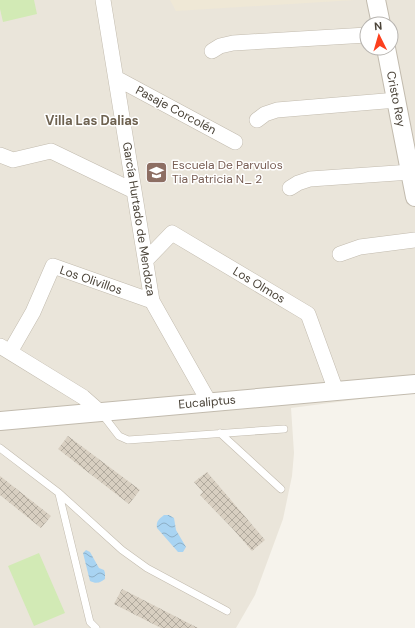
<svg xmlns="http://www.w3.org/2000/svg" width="415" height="628" viewBox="0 0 415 628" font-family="'DM Sans',sans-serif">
<defs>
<pattern id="water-waves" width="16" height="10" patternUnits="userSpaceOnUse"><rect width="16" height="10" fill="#a9d4f2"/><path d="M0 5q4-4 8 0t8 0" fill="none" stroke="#8caec5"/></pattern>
<pattern id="building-cross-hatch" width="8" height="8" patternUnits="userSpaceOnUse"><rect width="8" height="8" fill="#d8cfc1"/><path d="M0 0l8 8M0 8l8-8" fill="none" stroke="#b1aa9e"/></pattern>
</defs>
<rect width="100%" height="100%" fill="#f6f3ec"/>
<!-- residential -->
<path fill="#eae5da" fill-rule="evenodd" d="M0 0H415V392L291 408 294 453 292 476 283 519 255 595 236 628H0ZM367 24H391V48H367Z"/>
<!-- education -->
<path fill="#efe8d6" d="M170 0H355L176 11Z"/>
<!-- garden -->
<path fill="#d2eab5" d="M0 0H34L37 14 3 22 0 9Z
M39 553 65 613 34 626 8 566Z"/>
<!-- water -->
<path fill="url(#water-waves)" d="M164 515H169L174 518 176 530 186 547 183 552H178L157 528C156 521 159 519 164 515Z
M86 550 90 552 99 568 104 570 105 573V579C100 583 96 584 90 581L83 553Z"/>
<!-- building -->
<path fill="url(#building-cross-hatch)" d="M68 436 140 490 129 504 58 449Z
M207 472 265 540 252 551 233 529 200 495 203 492 194 482Z
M0 476 51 516 41 528 0 495Z
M122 589 198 628H161L114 604Z"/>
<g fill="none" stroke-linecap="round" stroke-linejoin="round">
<defs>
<path id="service" d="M102 414 119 436 128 440 284 429
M220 433 281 489
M0 448 59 493 122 550 147 568 227 611
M59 494 90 622 96 628"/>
<path id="minor" d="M103 0 152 301 209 402
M212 51 220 46 233 43 367 35
M116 78 235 142
M257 120 265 114 277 110 397 100
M0 155 13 160 51 151 134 191
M290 188 298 183 310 179 411 172
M340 254 360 247 415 240
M146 260 172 233 308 314 336 391
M0 346 83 397 100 412
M10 352 33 312 53 266 152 301"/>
<path id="tertiary" d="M376 0 381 24
M386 48 415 197
M0 421 415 384"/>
</defs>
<!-- service casing -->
<use href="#service" stroke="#c2bbae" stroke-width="8"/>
<!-- minor casing -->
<use href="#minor" stroke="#c2bbae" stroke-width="16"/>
<!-- tertiary casing -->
<use href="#tertiary" stroke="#c2bbae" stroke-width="20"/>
<!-- service -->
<use href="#service" stroke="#fff" stroke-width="7"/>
<!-- minor -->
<use href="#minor" stroke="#fff" stroke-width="15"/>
<!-- tertiary -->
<use href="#tertiary" stroke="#fff" stroke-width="18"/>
</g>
<!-- icons -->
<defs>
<symbol id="school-square" viewBox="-11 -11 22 22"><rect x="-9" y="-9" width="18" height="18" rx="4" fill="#8d6e63" stroke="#fff"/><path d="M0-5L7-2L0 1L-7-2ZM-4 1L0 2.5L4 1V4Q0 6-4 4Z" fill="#fff"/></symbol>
</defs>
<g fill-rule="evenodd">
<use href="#school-square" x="144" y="160" width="25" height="25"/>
</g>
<g text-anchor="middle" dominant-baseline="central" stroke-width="3" stroke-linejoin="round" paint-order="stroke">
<!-- street labels -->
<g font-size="12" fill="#4b4439" stroke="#fff">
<text transform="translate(396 99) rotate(79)">Cristo Rey</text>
<text transform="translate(176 110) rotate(28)">Pasaje Corcolén</text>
<text transform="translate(139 219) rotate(81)">García Hurtado de Mendoza</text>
<text transform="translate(91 280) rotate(19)">Los Olivillos</text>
<text transform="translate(259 285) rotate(31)">Los Olmos</text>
<text transform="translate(207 402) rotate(-5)">Eucaliptus</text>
</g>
<!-- education labels -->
<g font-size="12" fill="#785e54" stroke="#fff" text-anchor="start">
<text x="172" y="165">Escuela De Parvulos<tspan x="172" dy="14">Tia Patricia N_ 2</tspan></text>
</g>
<!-- neighbourhood labels -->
<g font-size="13" font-weight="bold" fill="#6e6250" stroke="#fff">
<text x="92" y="120">Villa Las Dalias</text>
</g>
</g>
<!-- north arrow -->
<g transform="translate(379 36) rotate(355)"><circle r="19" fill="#ffffff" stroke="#b7b4b0"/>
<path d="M0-3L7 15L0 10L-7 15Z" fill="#fc3f1d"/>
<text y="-6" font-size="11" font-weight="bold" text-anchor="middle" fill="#4b4439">N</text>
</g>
</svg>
